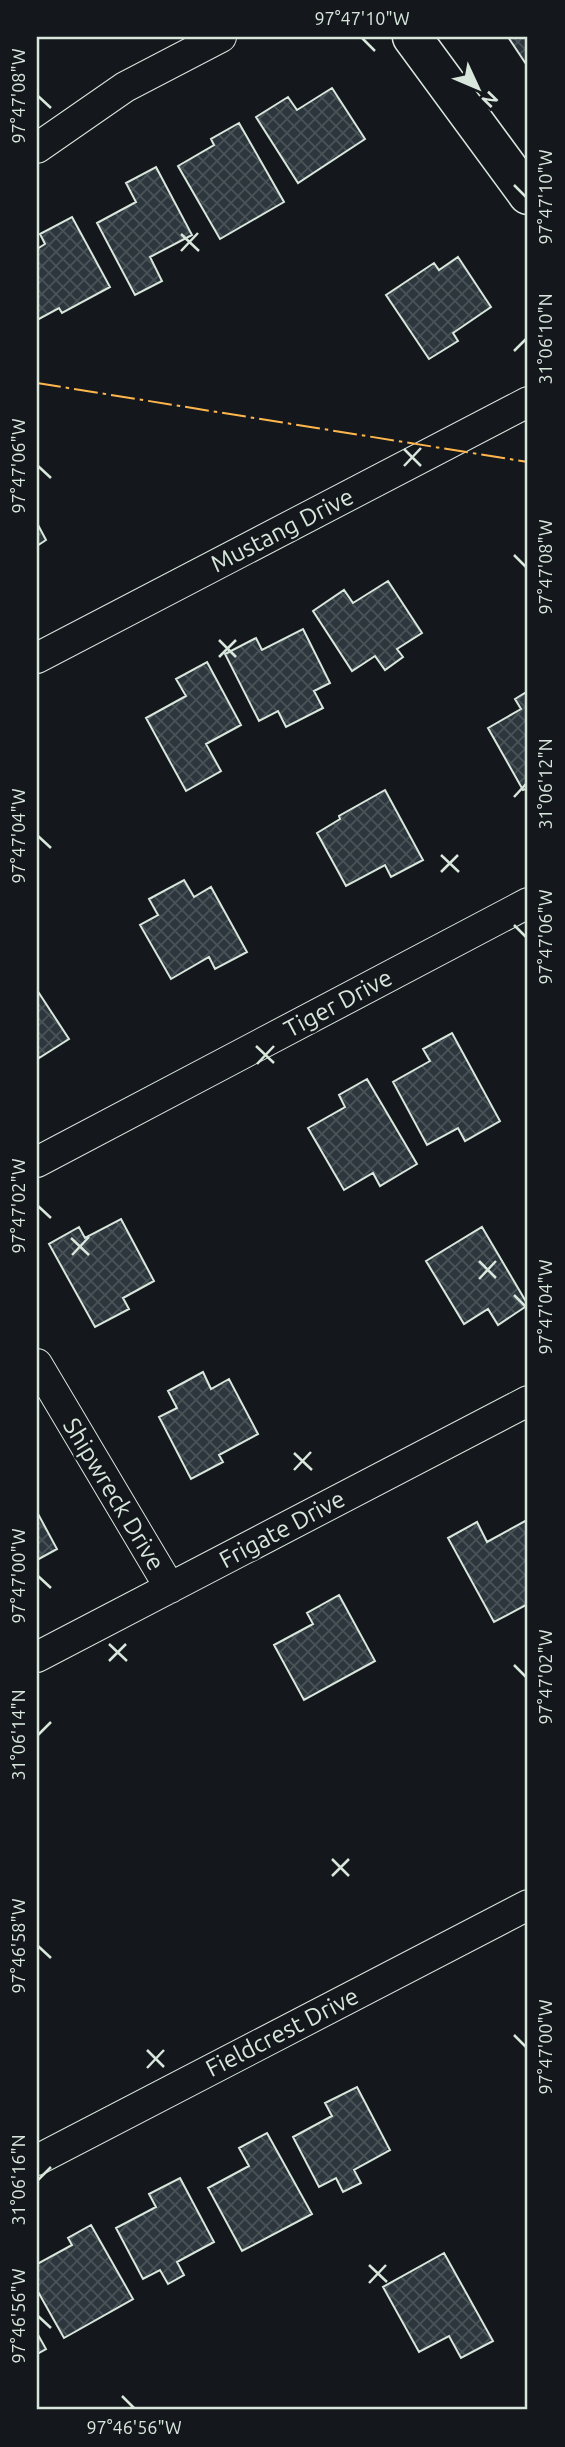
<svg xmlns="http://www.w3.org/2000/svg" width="565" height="2447" viewBox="0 0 565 2447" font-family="Ubuntu,sans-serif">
<defs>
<pattern id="building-cross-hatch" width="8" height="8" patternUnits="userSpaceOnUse" patternTransform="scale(1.75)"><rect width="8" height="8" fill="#2c363c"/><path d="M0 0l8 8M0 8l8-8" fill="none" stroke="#4a5358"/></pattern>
</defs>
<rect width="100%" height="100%" fill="#14181c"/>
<!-- building -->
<path fill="url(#building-cross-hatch)" stroke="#d8e6dc" stroke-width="2" d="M508 37H528V67Z
M332 88 365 139 298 183 256 117 288 97 297 110Z
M239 123 284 202 220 239 178 166 214 145 211 139Z
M156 167 192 235 150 257 162 281 135 295 97 223 136 202 126 183Z
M72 217 110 287 62 313 59 308 37 320V249L45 244 40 234Z
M458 257 491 307 453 333 458 341 429 359 386 295 434 263 439 270Z
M37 523 46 540 37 546Z
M388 581 422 633 397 649 403 657 385 670 375 656 352 671 313 611 344 590 353 603Z
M303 629 330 683 314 691 323 708 286 727 278 711 259 721 225 654 256 638 262 650Z
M207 662 241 725 206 744 221 771 186 791 146 718 186 696 176 679Z
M528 691V788L523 790 488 728 521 709 515 699Z
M385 790 423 860 391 877 385 865 346 886 317 833 340 819 339 816Z
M184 880 194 897 211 887 247 952 215 969 209 957 171 979 140 925 158 915 149 899Z
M37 990 69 1039 39 1058 37 1054Z
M452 1033 500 1121 465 1141 458 1128 427 1145 393 1082 430 1061 423 1049Z
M367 1079 417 1164 380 1186 373 1173 344 1190 308 1128 345 1107 339 1095Z
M121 1219 154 1281 123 1298 129 1309 95 1327 49 1244 79 1227 85 1238Z
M482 1227 528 1305 498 1325 488 1309 464 1324 426 1261Z
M203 1372 211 1389 229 1379 258 1434 219 1455 223 1462 191 1479 159 1417 177 1408 168 1391Z
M37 1512 57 1549 37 1560Z
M527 1520 528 1604 494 1622 448 1538 477 1522 487 1542Z
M339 1595 375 1661 304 1700 274 1645 313 1624 307 1613Z
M357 2087 390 2150 354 2170 361 2183 343 2192 336 2178 319 2187 293 2137 332 2116 325 2103Z
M267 2133 312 2214 242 2251 208 2188 249 2166 239 2148Z
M180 2178 214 2242 177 2262 184 2275 168 2284 160 2270 143 2279 116 2228 156 2207 149 2194Z
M91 2225 133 2299 64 2338 37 2290V2264L72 2245 68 2238Z
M444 2253 493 2341 461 2358 449 2336 419 2352 383 2287Z
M37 2333 46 2349 37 2354Z"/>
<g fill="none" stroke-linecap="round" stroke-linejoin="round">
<defs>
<path id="minor" d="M37 148 125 87 221 37
M37 658 528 402
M37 1162 528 903
M37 1364 170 1588
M37 1657 528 1401
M37 2160 528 1905"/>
<path id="tertiary" d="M412 37 528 195"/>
</defs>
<!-- minor casing -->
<use href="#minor" stroke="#d8e6dc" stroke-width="32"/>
<!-- tertiary casing -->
<use href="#tertiary" stroke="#d8e6dc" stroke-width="41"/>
<!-- minor -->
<use href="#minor" stroke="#14181c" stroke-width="30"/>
<!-- tertiary -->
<use href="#tertiary" stroke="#14181c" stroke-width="38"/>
<!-- power -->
<path stroke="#ffb74d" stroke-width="2" stroke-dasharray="24 5 3.5 5" stroke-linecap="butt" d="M37 383 528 462"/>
</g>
<!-- ticks -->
<path fill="none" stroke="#d8e6dc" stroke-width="2.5" d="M362 38 375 51M38 96 51 108M514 185 526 197M181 234 199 251M181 251 198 233M514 351 526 339M404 449 421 466M38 466 51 478M404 466 421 448M514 555 526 567M219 640 236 657M219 657 236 640M514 797 526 784M38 836 51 848M441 855 459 872M441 872 458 855M514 925 526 937M256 1046 274 1063M257 1064 274 1046M38 1206 51 1218M71 1238 89 1255M72 1255 89 1237M479 1261 496 1278M479 1279 496 1261M514 1295 526 1307M294 1453 312 1470M294 1470 311 1452M38 1576 51 1588M109 1644 127 1661M109 1661 126 1644M514 1665 526 1677M38 1735 51 1722M332 1859 349 1876M332 1876 349 1859M38 1946 51 1958M514 2035 526 2047M147 2050 164 2067M147 2068 164 2050M38 2180 51 2167M369 2265 387 2282M369 2283 386 2265M38 2316 51 2328M122 2396 134 2408"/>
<g text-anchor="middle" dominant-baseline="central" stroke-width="5" stroke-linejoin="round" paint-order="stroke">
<!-- street labels -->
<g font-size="24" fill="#d8e6dc" stroke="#14181c">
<text transform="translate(282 530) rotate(-27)">Mustang Drive</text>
<text transform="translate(338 1003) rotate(-28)">Tiger Drive</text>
<text transform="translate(114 1494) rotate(59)">Shipwreck Drive</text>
<text transform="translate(282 1529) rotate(-28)">Frigate Drive</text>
<text transform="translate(282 2032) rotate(-27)">Fieldcrest Drive</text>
</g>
</g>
<!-- border -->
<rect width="565" height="2447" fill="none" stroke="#14181c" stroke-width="77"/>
<!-- north arrow -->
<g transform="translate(478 88) rotate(134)" stroke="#14181c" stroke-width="5" paint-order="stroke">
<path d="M0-5L12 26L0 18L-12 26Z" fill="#d8e6dc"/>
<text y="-10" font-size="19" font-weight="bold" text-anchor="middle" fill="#d8e6dc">N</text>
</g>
<rect x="38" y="38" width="488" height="2370" fill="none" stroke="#d8e6dc" stroke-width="2.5"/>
<g font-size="18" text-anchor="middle" fill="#d8e6dc">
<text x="362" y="25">97°47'10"W</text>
<text transform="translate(19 96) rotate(-90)" y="6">97°47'08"W</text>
<text transform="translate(546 197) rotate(-90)" y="6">97°47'10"W</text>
<text transform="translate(546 339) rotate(-90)" y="6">31°06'10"N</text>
<text transform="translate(19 466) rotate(-90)" y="6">97°47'06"W</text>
<text transform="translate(546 567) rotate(-90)" y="6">97°47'08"W</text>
<text transform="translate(546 784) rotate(-90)" y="6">31°06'12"N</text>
<text transform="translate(19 836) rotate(-90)" y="6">97°47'04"W</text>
<text transform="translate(546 937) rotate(-90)" y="6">97°47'06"W</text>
<text transform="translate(19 1206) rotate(-90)" y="6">97°47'02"W</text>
<text transform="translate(546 1307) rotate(-90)" y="6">97°47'04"W</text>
<text transform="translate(19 1576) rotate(-90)" y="6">97°47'00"W</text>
<text transform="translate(546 1677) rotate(-90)" y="6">97°47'02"W</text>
<text transform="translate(19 1735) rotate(-90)" y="6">31°06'14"N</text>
<text transform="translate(19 1946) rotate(-90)" y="6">97°46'58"W</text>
<text transform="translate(546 2047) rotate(-90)" y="6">97°47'00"W</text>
<text transform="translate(19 2180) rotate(-90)" y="6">31°06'16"N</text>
<text transform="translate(19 2316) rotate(-90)" y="6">97°46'56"W</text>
<text x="134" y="2434">97°46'56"W</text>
</g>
</svg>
